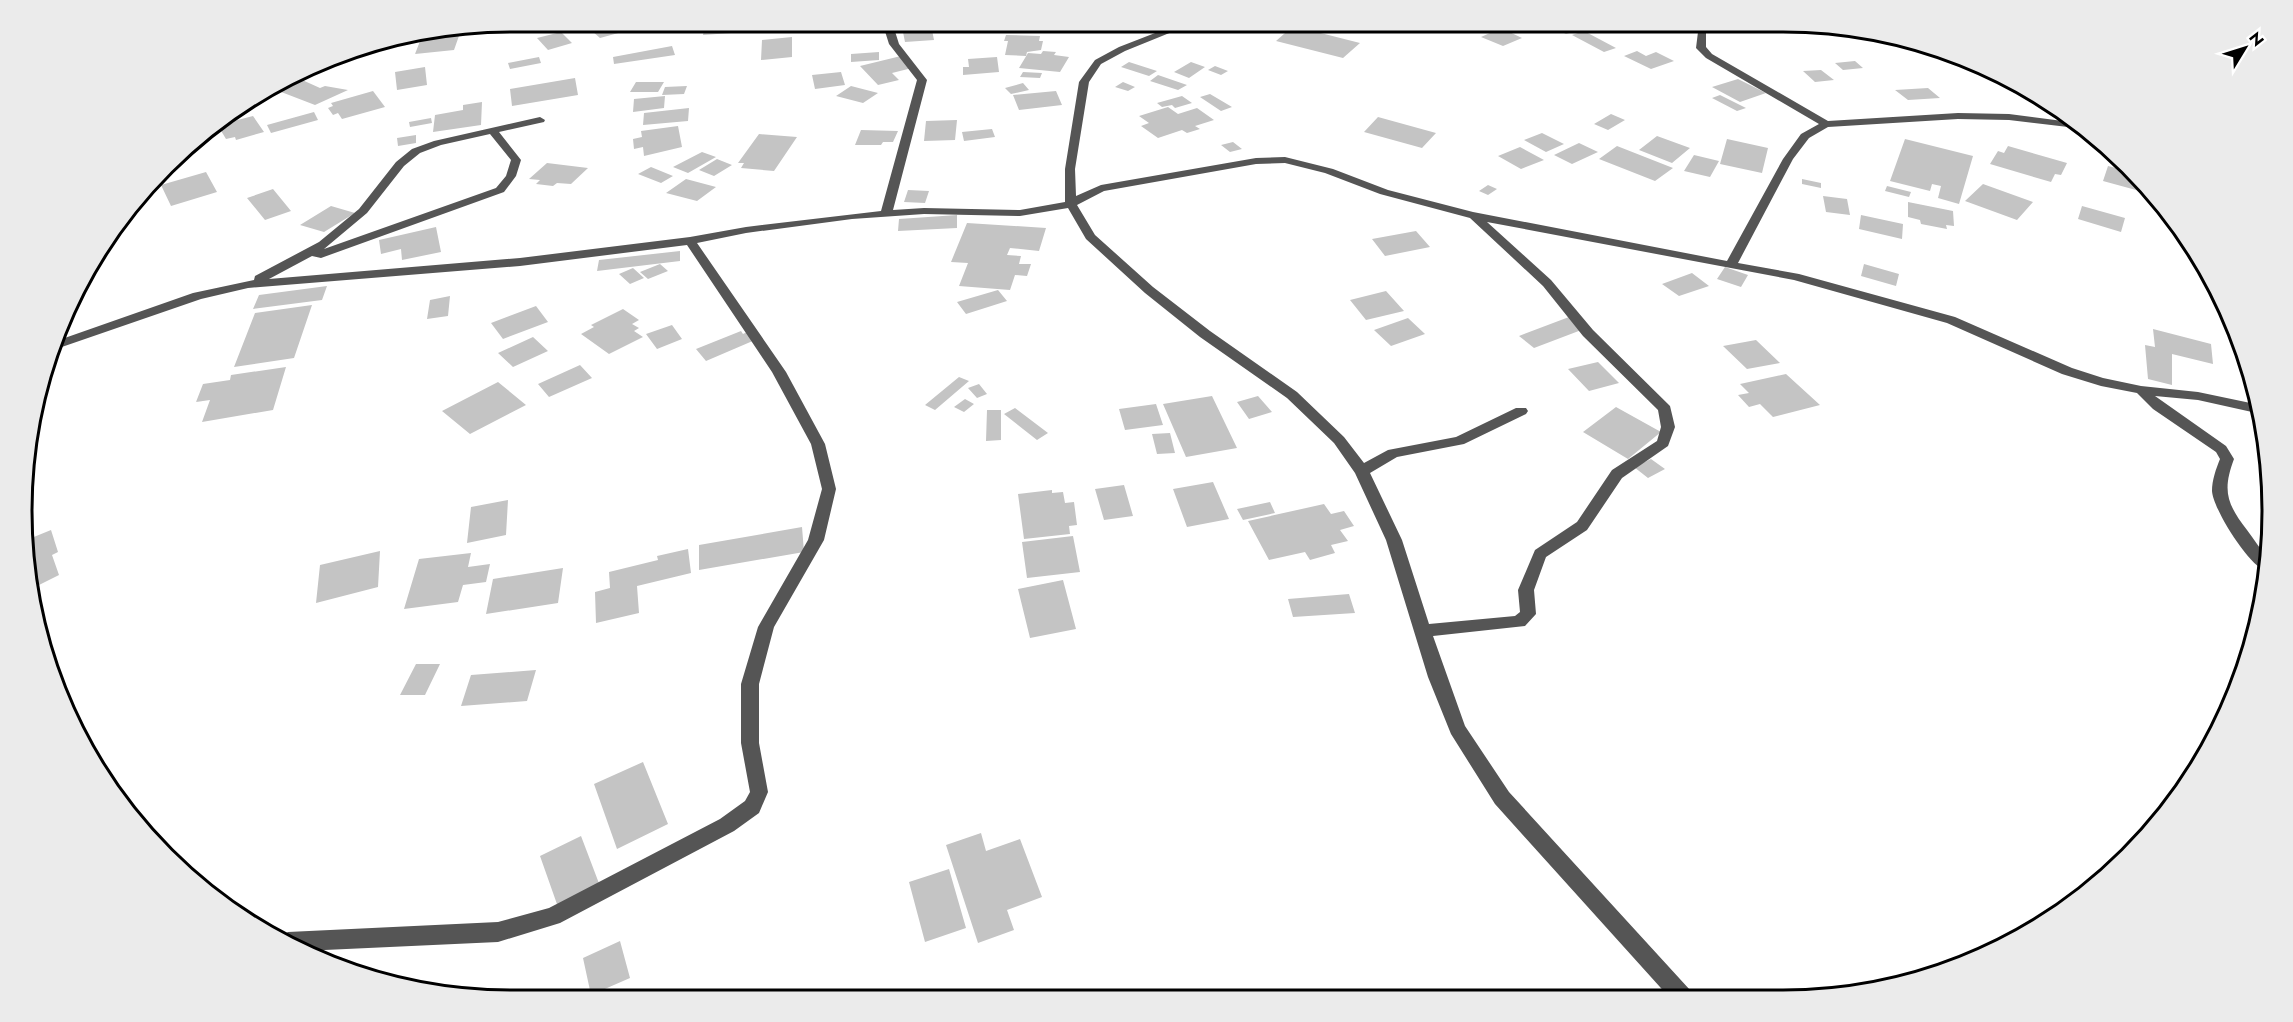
<svg xmlns="http://www.w3.org/2000/svg" width="2293" height="1022" viewBox="0 0 2293 1022" font-family="Jost,sans-serif">
<rect width="100%" height="100%" fill="#fff"/>
<!-- building -->
<path fill="#c4c4c4" d="M562 21H595L573 29Z
M706 21H746L745 32 703 35Z
M908 21H930L929 26H907Z
M960 21H993L987 31 955 28Z
M1476 21H1495L1512 25 1507 30Z
M1532 21H1567V26L1532 23Z
M1594 21H1625L1627 31 1595 28Z
M1721 21H1759L1770 32 1741 33 1735 28H1728Z
M624 22 633 29 600 38 592 31Z
M1581 25 1587 28 1566 34 1560 31Z
M1293 26 1360 43 1343 58 1276 41Z
M1501 28 1522 38 1503 46 1481 37Z
M932 30 934 40 905 42 903 32Z
M1584 31 1616 48 1604 52 1572 35Z
M561 32 572 43 548 50 537 38Z
M460 33 454 50 415 54 422 36Z
M1006 35 1040 36 1039 41H1043L1041 50 1027 52 1026 56 1005 55 1008 41H1004Z
M792 37V57L761 60 762 40Z
M672 46 675 55 614 64 613 57Z
M1043 51 1056 52 1054 55 1069 57 1060 72 1019 68 1028 53 1041 54Z
M1637 51 1646 56 1656 52 1674 61 1651 69 1624 56Z
M879 52V60L851 62V54Z
M901 56 912 68 892 73 899 80 878 85 860 66Z
M539 57 541 63 510 69 508 63Z
M997 57 999 72 963 75V67H969L968 59Z
M1855 61 1863 68 1843 70 1835 63Z
M1129 62 1157 71 1149 76 1121 67Z
M1191 62 1205 67 1189 78 1174 72Z
M1215 66 1228 71 1221 75 1208 70Z
M425 67 427 85 397 90 395 72Z
M1821 70 1834 80 1815 82 1803 71Z
M841 72 845 85 815 89 812 75Z
M1023 72 1042 73 1040 78 1020 77Z
M1158 75 1187 85 1178 90 1150 81Z
M575 78 578 95 512 106 510 89Z
M300 79 320 88 325 86 348 90 315 105 276 90Z
M1738 79 1766 93 1740 102 1712 87Z
M636 82H664L658 92H630Z
M1123 82 1135 87 1128 91 1115 87Z
M1023 83 1029 90 1011 94 1005 88Z
M687 86 684 94 662 95 665 87Z
M851 86 878 93 863 103 836 96Z
M1928 88 1940 98 1908 100 1895 90Z
M373 91 385 107 342 119 338 113 333 115 328 108 333 106 331 103Z
M1056 91 1062 105 1019 110 1013 95Z
M1210 94 1232 107 1221 111 1200 97Z
M1720 95 1746 108 1737 111 1712 98Z
M665 96 664 108 633 112 634 99Z
M1182 96 1192 103 1175 108 1172 105 1162 107 1157 103Z
M482 102 481 125 433 132 435 115 463 110V105Z
M1168 107 1178 114 1197 108 1214 120 1195 126 1200 129 1187 133 1182 130 1158 138 1141 126 1149 123 1139 116Z
M689 108 688 121 643 125 644 113Z
M314 112 318 120 271 133 267 125Z
M1611 114 1625 120 1608 130 1594 124Z
M253 116 264 132 236 140 235 137 226 139 220 129 228 127 226 123Z
M1378 117 1436 133 1422 148 1364 132Z
M431 118 432 123 410 127 409 122Z
M957 120 955 140 924 141 926 121Z
M678 126 682 147 644 156 643 147 634 149 633 139 642 137 641 131Z
M992 129 995 137 964 141 962 132Z
M861 130 898 131 893 142H883L881 145H855Z
M1542 133 1564 144 1546 152 1524 140Z
M759 134 797 137 774 171 741 168 744 163H738Z
M416 135V143L398 146 397 138Z
M1657 136 1690 148 1672 163 1639 150Z
M1727 139 1768 148 1762 173 1720 164Z
M1905 139 1973 156 1959 204 1938 198 1941 186 1932 184 1930 191 1890 181Z
M1233 142 1242 149 1230 152 1221 145Z
M1579 143 1598 152 1572 164 1554 155Z
M1617 146 1673 168 1655 181 1599 159Z
M2008 146 2067 163 2061 175 2055 174 2051 182 1990 164 1998 151 2004 153Z
M1520 147 1544 160 1521 169 1498 156Z
M702 152 716 157 688 173 673 167Z
M1694 155 1719 161 1710 177 1684 171Z
M717 159 732 165 714 176 699 170Z
M547 163 588 168 571 184 557 183 553 186 536 184 540 180 529 179Z
M2108 166 2136 173 2148 189 2147 193 2103 181Z
M651 167 673 176 661 183 638 174Z
M206 172 217 192 171 206 161 185Z
M686 179 716 187 697 201 666 193Z
M1802 179 1821 183V188L1802 184Z
M1983 184 2033 202 2017 220 1965 201Z
M1488 185 1497 189 1488 195 1479 191Z
M1887 186 1911 192 1909 197 1885 191Z
M273 189 291 211 265 220 247 198Z
M908 190 929 191 925 203 904 202Z
M1823 196 1847 199 1850 215 1826 212Z
M1908 202 1953 211 1954 226 1946 225 1947 229 1921 224 1920 220 1908 217Z
M331 206 355 213 324 232 300 225Z
M2082 206 2125 218 2121 232 2078 219Z
M957 215V228L898 231 899 219Z
M1861 215 1903 224 1902 239 1859 229Z
M967 223 1046 228 1039 251 1010 248 1007 255 1021 256 1019 264H1031L1027 276 1015 275 1010 290 959 286 968 263 951 262Z
M436 227 441 252 402 260 401 249 381 254 379 240Z
M1416 231 1430 247 1385 256 1372 239Z
M680 251V261L597 271 599 260Z
M660 264 668 271 648 279 640 272Z
M1864 264 1899 274 1896 286 1861 276Z
M1725 267 1748 275 1741 287 1717 279Z
M633 268 644 278 630 284 619 274Z
M1692 273 1709 286 1679 296 1662 284Z
M327 286 322 300 253 309 259 295Z
M2211 287H2215L2230 314 2221 312Z
M998 290 1007 301 966 314 957 302Z
M1386 291 1404 311 1366 320 1350 300Z
M450 296 448 316 427 319 430 300Z
M312 305 294 358 234 367 255 313Z
M536 306 548 322 503 339 491 323Z
M623 309 639 320 632 324 639 328 634 331 643 337 609 354 581 334 594 327 591 325Z
M1569 317 1584 329 1534 348 1519 336Z
M1408 318 1425 334 1391 346 1374 330Z
M672 325 682 339 657 349 646 334Z
M2153 329 2211 344 2213 364 2172 354V385L2148 379 2145 345 2155 347Z
M741 331 743 334 747 332 755 340 706 361 696 349Z
M533 337 548 351 513 367 498 353Z
M1756 340 1780 363 1747 369 1723 346Z
M1598 362 1619 383 1589 391 1568 369Z
M580 365 592 378 549 397 538 384Z
M286 367 273 410 202 422 210 400 196 402 203 384 230 380 231 375Z
M1786 374 1820 405 1773 417 1760 404 1749 407 1738 395 1749 393 1740 384Z
M959 377 969 381 935 410 925 405Z
M498 382 526 405 470 434 442 411Z
M979 384 987 394 977 398 968 388Z
M1212 396 1237 448 1186 457 1163 404Z
M1258 396 1272 412 1249 419 1237 402Z
M965 399 974 404 964 412 954 407Z
M1156 404 1163 425 1125 430 1119 409Z
M1616 407 1661 432 1628 459 1583 432Z
M1015 408 1048 433 1037 440 1004 414Z
M987 410H1001V440L986 441Z
M1170 433 1175 453 1157 454 1152 434Z
M1651 459 1665 469 1648 478 1634 467Z
M1213 482 1229 519 1187 527 1173 489Z
M1124 485 1133 516 1104 520 1095 489Z
M1052 490V493L1063 492 1065 503 1074 502 1077 525 1069 526 1070 534 1024 539 1018 494Z
M508 500 506 535 467 543 471 507Z
M1270 502 1275 513 1243 520 1237 509Z
M1324 504 1331 514 1344 511 1354 526 1340 530 1348 541 1331 545 1335 553 1310 560 1305 552 1269 560 1248 521Z
M802 527 804 552 699 570V545Z
M51 530 58 552 52 555 59 575 29 590 24 541Z
M1073 536 1080 572 1027 578 1022 542Z
M688 549 691 573 637 586 639 613 596 623 595 592 610 588 609 572 658 560 657 556Z
M380 551 378 587 316 603 320 565Z
M471 553 468 567 490 564 486 582 463 585 458 602 404 609 419 559Z
M563 568 558 603 486 614 493 579Z
M1063 580 1076 629 1030 638 1018 589Z
M1349 594 1355 613 1293 617 1288 599Z
M416 664H440L425 695H400Z
M536 670 527 701 461 706 471 675Z
M643 762 668 824 617 849 594 784Z
M981 833 986 851 1020 839 1042 897 1007 910 1014 930 978 943 946 845Z
M581 836 600 886 558 907 540 856Z
M949 869 966 928 925 942 909 882Z
M620 941 630 978 591 995 583 958Z"/>
<g fill="none" stroke-linecap="round" stroke-linejoin="round">
<!-- minor -->
<path fill="#555" fill-rule="evenodd" d="M1186 21H1199L1125 51 1101 64 1089 82 1075 169 1076 196 1101 185 1256 158 1285 157 1333 169 1388 190 1473 212 1727 261 1783 159 1801 134 1819 124 1706 58 1696 48 1698 32 1682 21H1693L1706 29V47L1712 54 1828 121 1958 113 2009 114 2078 123 2085 129 2009 120 1958 119 1828 127 1809 138 1793 159 1738 263 1799 274 1955 317 2072 368 2103 378 2141 386 2198 392 2260 405 2261 414 2198 400 2155 396 2226 446 2234 459C2222 491 2227 504 2247 530 2254 539 2260 549 2267 557L2266 571C2249 566 2213 509 2212 491 2212 480 2216 469 2220 459L2216 452 2153 409 2137 393 2101 386 2062 374 1947 323 1794 280 1487 222 1551 280 1593 330 1670 406 1675 427 1668 446 1622 478 1587 530 1546 557 1534 590 1536 614 1525 626 1433 636 1465 726 1509 792 1690 990 1693 997H1669L1495 804 1451 734 1428 677 1386 540 1355 473 1334 443 1287 398 1200 337 1145 293 1086 239 1068 208 1020 216 924 214 852 219 746 233 697 243 786 372 825 444 836 489 824 540 774 627 759 684V743L768 792 759 813 734 831 560 923 498 942 303 951 280 937 288 932 498 922 549 908 720 819 745 801 750 792 741 743V684L758 627 808 540 822 489 811 444 772 372 687 245 520 266 248 288 201 299 56 349 59 340 193 293 254 280 255 276 319 242 359 209 396 162 412 149 434 141 540 117 545 120 544 122 499 132 521 160 516 176 504 192 321 258 312 256 269 279 520 258 690 237 746 227 881 211 917 80 889 44 883 25 888 22 893 25 899 44 927 80 893 210 924 208 1020 210 1065 202V169L1079 82 1095 60 1119 47ZM490 134 511 160 506 176 496 188 324 249 367 213 404 166 420 153 441 145ZM1285 163 1325 173 1380 194 1470 218 1543 286 1583 336 1658 410 1661 427 1657 441 1612 470 1577 522 1535 550 1518 590 1520 612 1515 616 1429 624 1402 540 1370 473 1397 457 1464 444 1526 414 1528 411 1526 408H1516L1456 437 1388 450 1364 463 1344 437 1297 392 1210 331 1153 287 1095 235 1077 205 1104 191 1256 164Z"/>
</g>
<!-- crop -->
<path d="M0 0H2293V1022H0ZM511 32H1783A479 479 0 0 1 2262 511V511A479 479 0 0 1 1783 990H511A479 479 0 0 1 32 511V511A479 479 0 0 1 511 32Z" fill="#ebebeb" fill-rule="evenodd"/>
<path fill="none" stroke="#000" stroke-width="3" d="M511 32H1783A479 479 0 0 1 2262 511V511A479 479 0 0 1 1783 990H511A479 479 0 0 1 32 511V511A479 479 0 0 1 511 32Z"/>
<!-- north arrow -->
<g transform="translate(2245 48) rotate(52)" stroke="#ffffff" stroke-width="4.5" paint-order="stroke">
<path d="M0-4.5L10 22L0 15L-10 22Z" fill="#000000"/>
<text y="-9" font-size="16" font-weight="bold" text-anchor="middle" fill="#000000">N</text>
</g>
</svg>
